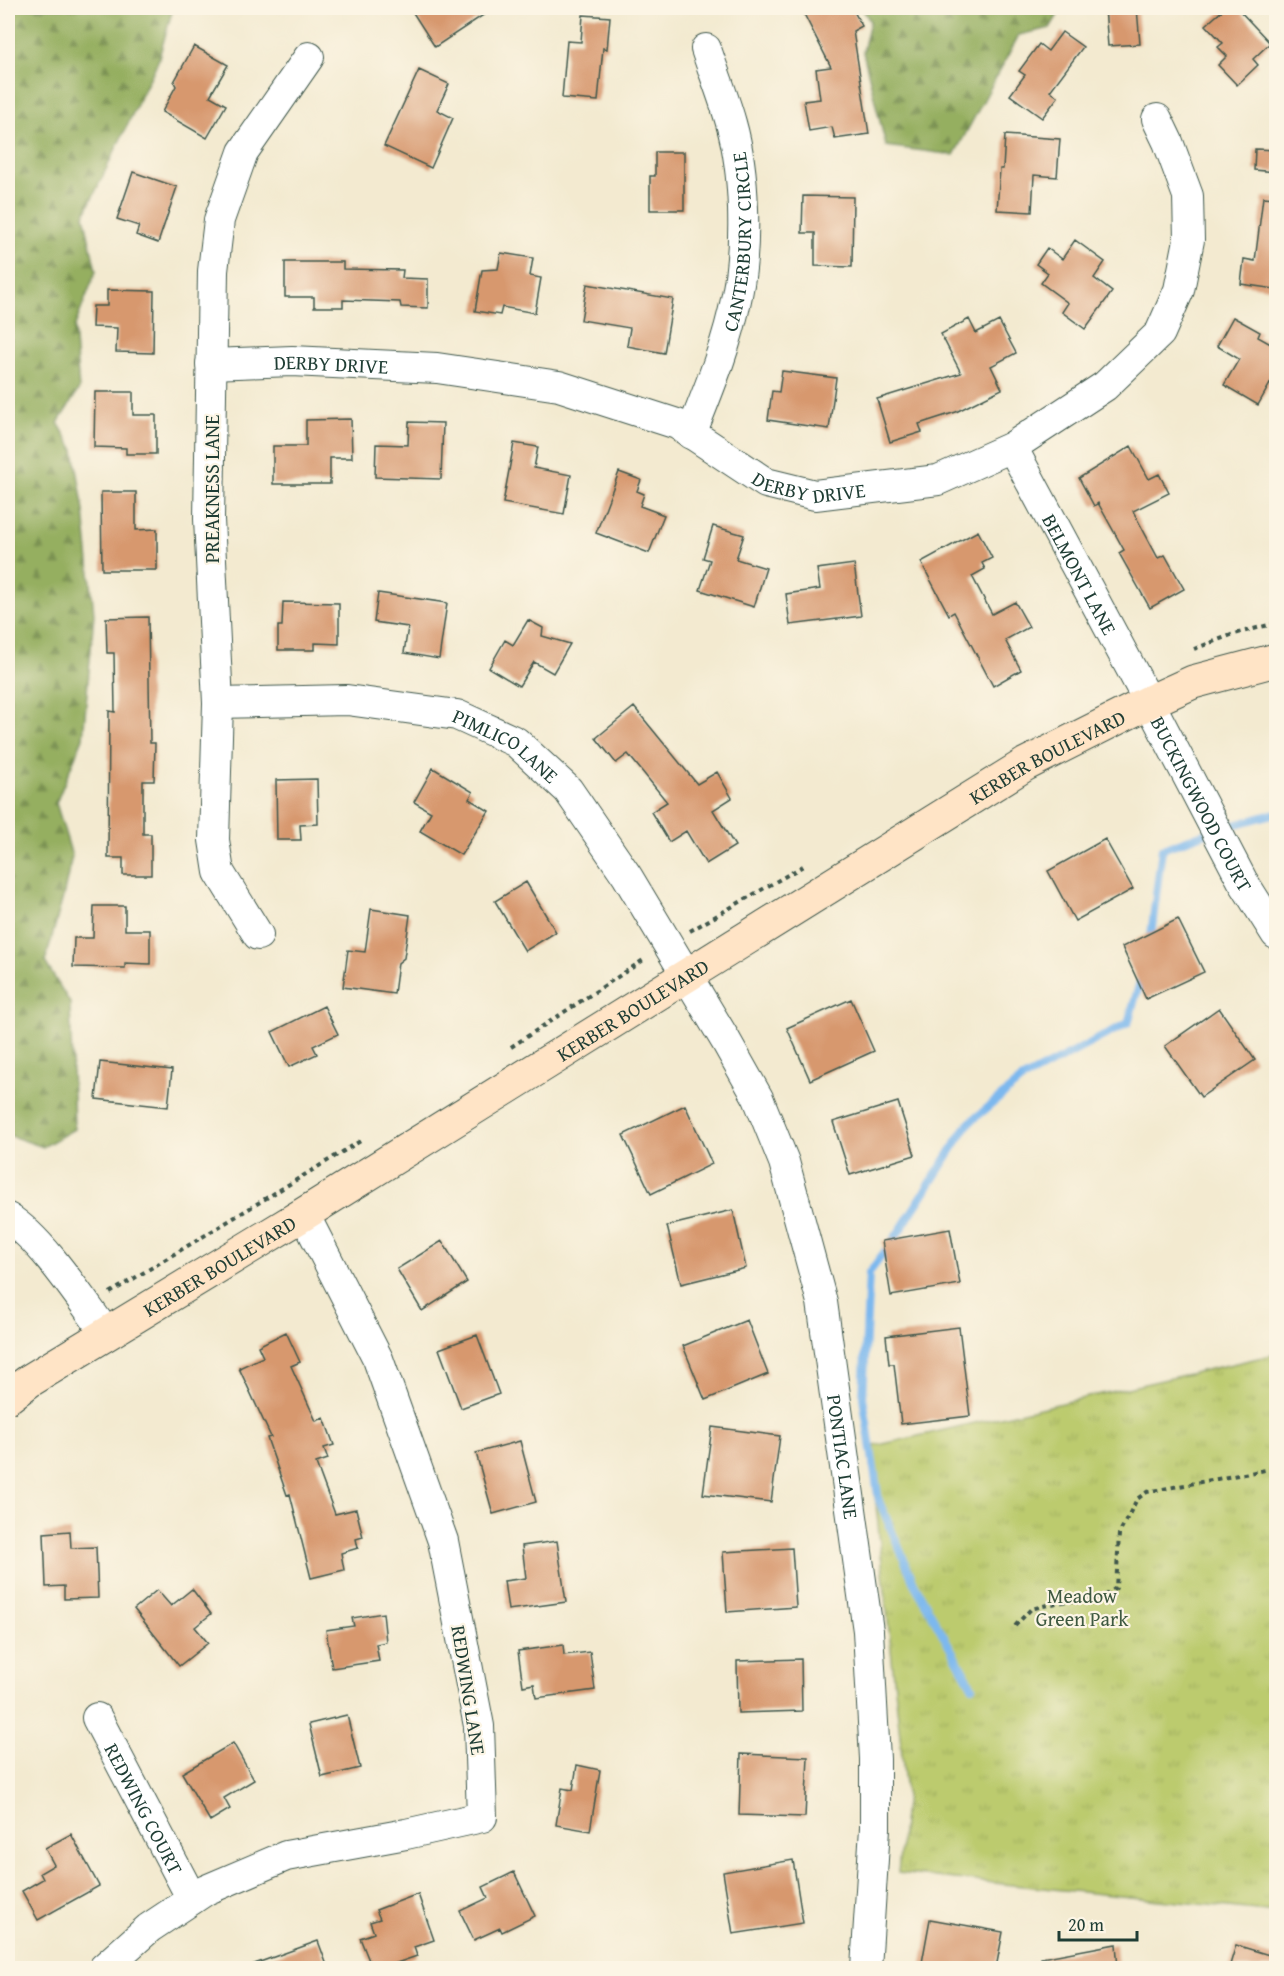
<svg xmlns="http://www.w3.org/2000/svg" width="1284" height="1976" viewBox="0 0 1284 1976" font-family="'Gentium Book Plus',serif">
<defs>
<pattern id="forest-firs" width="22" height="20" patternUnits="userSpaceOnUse" patternTransform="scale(1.5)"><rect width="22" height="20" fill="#95af61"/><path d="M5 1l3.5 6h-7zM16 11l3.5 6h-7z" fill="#799051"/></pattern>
<pattern id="park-tufts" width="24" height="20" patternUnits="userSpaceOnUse" patternTransform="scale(1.5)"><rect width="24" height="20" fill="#bccb6e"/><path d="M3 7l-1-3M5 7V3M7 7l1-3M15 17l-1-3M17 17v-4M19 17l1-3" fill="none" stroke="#a1af60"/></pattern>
</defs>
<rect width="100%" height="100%" fill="#fcf5e5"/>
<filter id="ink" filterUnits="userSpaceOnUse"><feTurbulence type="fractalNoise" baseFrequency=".0167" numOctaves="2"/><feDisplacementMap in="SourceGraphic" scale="12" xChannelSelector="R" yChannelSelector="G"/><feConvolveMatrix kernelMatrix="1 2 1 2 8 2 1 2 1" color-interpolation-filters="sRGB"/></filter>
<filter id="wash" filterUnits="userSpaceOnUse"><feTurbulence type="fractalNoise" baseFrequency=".008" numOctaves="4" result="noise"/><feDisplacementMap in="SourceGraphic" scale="24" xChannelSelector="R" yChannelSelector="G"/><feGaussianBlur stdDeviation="1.35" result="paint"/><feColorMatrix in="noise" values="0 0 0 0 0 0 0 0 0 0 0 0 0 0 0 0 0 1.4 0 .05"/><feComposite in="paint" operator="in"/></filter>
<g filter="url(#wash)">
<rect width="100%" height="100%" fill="#f3ead0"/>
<!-- forest -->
<path fill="url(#forest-firs)" stroke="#5a764a" stroke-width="1.5" d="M8 8H173L158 61 84 215 96 271 74 328 79 389 58 423 74 450 84 511 94 614 83 738 56 803 72 856 63 897 45 962 70 1003 74 1129 43 1147 8 1135Z
M862 8H1062L1050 28 1019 35 954 155 886 146 863 52 870 21Z"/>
<!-- park -->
<path fill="url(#park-tufts)" stroke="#6e8451" stroke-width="1.5" d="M1276 1354V1912L898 1873 906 1794 870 1447Z"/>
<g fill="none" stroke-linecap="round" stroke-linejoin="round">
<!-- stream -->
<path stroke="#7cb8ee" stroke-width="8" d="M1223 828 1276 813
M1150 943 1162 849 1209 832
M972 1686 915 1585 879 1501 863 1397 869 1273 901 1229 968 1124 1021 1080 1128 1023 1142 975"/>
</g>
<g id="blocks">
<!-- building -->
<path fill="#d7986e" d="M410 8H494L435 47Z
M801 8H852L862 26 853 31 869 134 835 139 832 127 809 131 804 101 820 99 816 69 831 67Z
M1105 8H1137L1140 44 1108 46Z
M1225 8H1237L1270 43 1253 59 1258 65 1237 85 1218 65 1227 56 1218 47 1223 43 1206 25Z
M583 15 610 17 607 49 603 48 598 101 562 98 567 41 581 42Z
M1062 32 1083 47 1050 91 1058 97 1042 118 1010 95 1025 75 1019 71 1039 44 1048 51Z
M194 46 228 65 210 96 226 105 207 138 162 112 176 86 174 82Z
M419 70 449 84 437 110 453 118 431 168 384 146Z
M1005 135 1060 139 1057 177 1034 175 1032 212 997 210 1000 169H1003Z
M1255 149 1276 150V172L1254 170Z
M655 152H684V210H650V176H655Z
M133 172 177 187 158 243 136 235 139 226 117 219Z
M803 196 853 197 852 267 815 266V233H802Z
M1263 197 1276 198 1275 289 1241 284 1244 259 1255 261Z
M1075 240 1105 262 1094 278 1112 292 1085 329 1062 312 1068 303 1041 283 1048 273 1036 264 1047 248 1062 259Z
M501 253 533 258 530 276 541 278 535 313 502 307 500 315 475 311 482 270 498 269Z
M285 262H343V269L403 270 402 278 428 279V308L401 307 400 302 343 300V307H314V297H285Z
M587 284 673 299 664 353 627 346 630 328 581 320Z
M107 290 154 291 153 353 116 352 117 328 92 327 93 306H107Z
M1233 317 1260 332 1258 337 1276 347V373L1258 405 1224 385 1239 359 1217 346Z
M969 319 976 333 999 321 1016 353 991 366 1002 389 956 412 919 424 922 432 890 442 877 399 961 373 941 334Z
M782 371 836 378 829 429 768 420 772 391 779 392Z
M95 392H133V415H156V454H126V448L94 447Z
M351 419 352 458H330V484H273V446H306V420Z
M409 422 443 423 441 479 375 477 376 444 408 445Z
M514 443 538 447 534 468 571 475 564 514 503 503Z
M1131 446 1149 479 1159 474 1169 493 1133 511 1158 558 1165 555 1184 589 1150 608 1119 553 1124 550 1098 503 1094 506 1079 478Z
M619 472 641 480 637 491 644 494 640 506 664 515 649 553 596 533Z
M101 492H136V530L157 529V570H102Z
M713 526 744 535 736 559 766 568 754 607 700 590 710 560 703 558Z
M978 531 992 558 982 563 985 569 972 576 992 614 1015 602 1029 627 1005 640 1021 670 993 686 954 612 949 615 921 562Z
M854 564 861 616 790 625 786 594 820 589 817 569Z
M378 593 447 603 439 659 404 653 408 627 374 622Z
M283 602 339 603V644L315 643V650H278V626H282Z
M148 617 150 743H155L154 781H143V834H151V875H123V858H108L109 711 115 712 114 653H107L106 618Z
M528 620 543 628 542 636 570 644 553 673 534 662 519 686 489 668 505 640 513 645Z
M634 707 697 784 717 772 732 798 713 810 735 846 706 864 686 831 669 842 651 812 667 802 628 754 616 763 596 738Z
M433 768 473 792 469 799 489 811 461 855 420 831 431 812 414 802Z
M317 779 318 824 300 825 301 840H277L276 780Z
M1105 839 1133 889 1075 921 1048 871Z
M526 882 556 932 525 951 495 901Z
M94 906H125V930H150V964L125 963V968L73 967 74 938H93Z
M371 909 410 915 404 958 398 963 394 994 343 987 348 950 365 952Z
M1178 919 1204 972 1146 999 1122 947Z
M851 999 874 1051 810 1080 787 1028Z
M324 1006 338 1034 313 1046 317 1054 289 1067 272 1032Z
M1219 1008 1255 1060 1201 1097 1165 1046Z
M100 1062 172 1070 168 1107 96 1099Z
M898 1102 915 1155 850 1175 833 1122Z
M685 1105 712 1164 651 1194 623 1135Z
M733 1210 746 1268 681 1284 667 1226Z
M950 1229 960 1284 891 1296 882 1241Z
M442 1241 467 1282 422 1311 397 1269Z
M747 1320 768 1374 705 1400 683 1346Z
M959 1327 970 1416 901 1424 894 1364H889L886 1336Z
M286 1332 300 1362 291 1366 316 1421 324 1418 334 1445 324 1448 328 1459 316 1463 335 1514 356 1509 363 1537 356 1539 358 1548 341 1553 344 1570 311 1578 290 1494 287 1495 267 1438 271 1437 239 1368 263 1357 258 1346Z
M477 1335 499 1394 461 1408 439 1349Z
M712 1427 780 1436 771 1502 703 1494Z
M520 1441 536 1502 493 1514 476 1453Z
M70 1531 71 1548 96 1547 98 1598 64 1599V1586L46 1587 44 1533Z
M557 1541 566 1602 508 1610 504 1581 526 1578 522 1546Z
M792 1548 796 1607 727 1612 723 1552Z
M192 1589 211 1614 195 1627 208 1643 179 1666 134 1609 157 1590 171 1606Z
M383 1613 386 1642 376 1644 379 1661 332 1668 326 1630 354 1626 352 1618Z
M563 1645 564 1655 590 1652 595 1690 536 1698 534 1684 523 1686 518 1651Z
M801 1659 802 1711 738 1713 737 1661Z
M347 1715 360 1768 322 1777 309 1724Z
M233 1743 254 1780 224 1798 230 1809 210 1821 182 1773Z
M741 1754 808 1757 805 1817 739 1815Z
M577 1765 600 1770 590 1831 556 1825 562 1788 573 1790Z
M71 1834 99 1886 38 1920 22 1891 43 1879 40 1873 54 1865 45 1848Z
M793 1860 803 1923 733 1934 723 1872Z
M514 1872 535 1916 502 1932 500 1928 474 1940 460 1911 488 1898 483 1887Z
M418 1894 434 1940 414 1947 417 1956 382 1968H372L360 1938 374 1933 370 1922 380 1919 376 1910Z
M930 1919 1003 1932 996 1968H921Z
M318 1941 328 1968H250L249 1966Z
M1116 1944 1118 1968H1042L1041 1958Z
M1236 1945 1276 1957V1968H1229Z"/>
</g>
</g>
<g filter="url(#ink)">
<use href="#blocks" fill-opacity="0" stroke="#3f574b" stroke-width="1.5"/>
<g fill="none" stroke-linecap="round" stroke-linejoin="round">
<defs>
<g id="street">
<path id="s1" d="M211 364 292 361 437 368 559 386 677 424 766 483 815 495 938 480 1012 447 1105 386 1160 333 1179 290 1189 240 1188 196 1168 142 1157 119"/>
<path id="s2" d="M691 434C709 389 728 343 737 295 747 245 745 172 731 123 724 98 714 73 706 49"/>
<path id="s3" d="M1012 447 1149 702 1242 880 1276 934"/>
<path id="s4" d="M218 703 347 700 457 715 516 742 568 790 627 876 726 1041 758 1098 784 1162 822 1302 868 1631 875 1759V1828L866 1968"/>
<path d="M258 935 219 872 214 840 218 703 209 519 213 271 219 220 243 152 309 57"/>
<path d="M8 1218C43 1240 80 1298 106 1333"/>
<path id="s5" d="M97 1718 192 1899"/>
<path d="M104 1968 149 1928 206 1890 286 1856 406 1834 482 1817 479 1726 443 1541 378 1359 304 1214"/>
</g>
<g id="secondary">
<path id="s6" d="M8 1397 29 1381 304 1214 1026 764 1149 702 1193 682 1276 660"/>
</g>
</defs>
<!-- street casing -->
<use href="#street" stroke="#3f574b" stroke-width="32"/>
<!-- secondary casing -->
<use href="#secondary" stroke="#3f574b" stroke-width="35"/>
<!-- path -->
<path stroke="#3f574b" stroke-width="4" stroke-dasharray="4.5 4.5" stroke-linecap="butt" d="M1194 649 1231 635 1276 623
M690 931 803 866
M511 1047 645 959
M110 1293 362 1140
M1015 1626 1031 1609 1056 1603 1103 1597 1116 1588 1119 1534 1137 1499 1147 1492 1276 1468"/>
<!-- street -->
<use href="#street" stroke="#fff" stroke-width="30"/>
<!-- secondary -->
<use href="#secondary" stroke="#ffe4c6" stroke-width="33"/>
</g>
</g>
<g text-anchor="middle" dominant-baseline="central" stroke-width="4.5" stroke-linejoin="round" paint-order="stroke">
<!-- street labels -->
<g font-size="20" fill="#1f3d34" stroke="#fcf5e5">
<text stroke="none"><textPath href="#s2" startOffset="200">CANTERBURY CIRCLE</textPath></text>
<text stroke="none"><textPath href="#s1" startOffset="120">DERBY DRIVE</textPath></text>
<text stroke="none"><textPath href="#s1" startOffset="624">DERBY DRIVE</textPath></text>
<text transform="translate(211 489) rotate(-90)">PREAKNESS LANE</text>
<text stroke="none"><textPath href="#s3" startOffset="144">BELMONT LANE</textPath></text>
<text stroke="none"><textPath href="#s4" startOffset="298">PIMLICO LANE</textPath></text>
<text stroke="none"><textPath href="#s6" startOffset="1221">KERBER BOULEVARD</textPath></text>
<text stroke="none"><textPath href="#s3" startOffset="404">BUCKINGWOOD COURT</textPath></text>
<text stroke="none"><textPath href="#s6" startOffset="735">KERBER BOULEVARD</textPath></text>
<text stroke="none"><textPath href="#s6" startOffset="249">KERBER BOULEVARD</textPath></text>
<text stroke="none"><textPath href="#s4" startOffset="1108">PONTIAC LANE</textPath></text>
<text transform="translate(469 1690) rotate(81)">REDWING LANE</text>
<text stroke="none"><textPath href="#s5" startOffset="102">REDWING COURT</textPath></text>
</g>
<!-- park labels -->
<g font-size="20" fill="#3e5940" stroke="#fcf5e5">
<text x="1082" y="1595">Meadow<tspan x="1082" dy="23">Green Park</tspan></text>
</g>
</g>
<!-- margin -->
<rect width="1284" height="1976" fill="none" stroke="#fcf5e5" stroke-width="30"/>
<!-- scale -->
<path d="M1059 1931v9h78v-9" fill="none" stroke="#1f3d34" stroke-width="3"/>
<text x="1068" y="1931" font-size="18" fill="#1f3d34" stroke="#fcf5e5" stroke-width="4.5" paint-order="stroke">20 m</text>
</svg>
